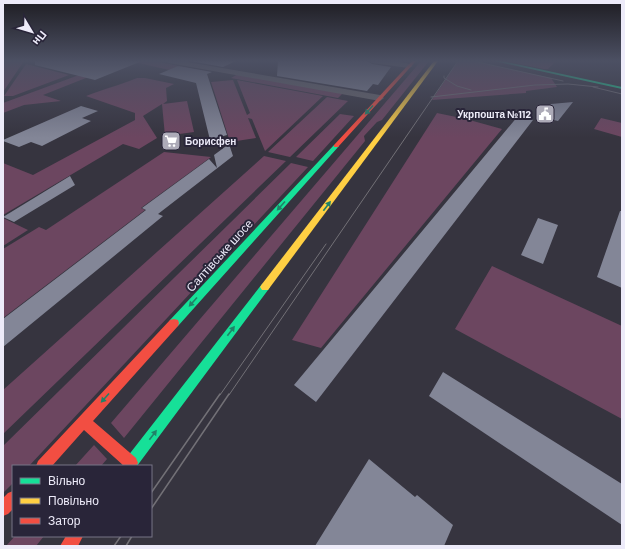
<svg xmlns="http://www.w3.org/2000/svg" width="625" height="549" viewBox="0 0 625 549" font-family="Barlow,sans-serif">
<rect width="100%" height="100%" fill="#36343f"/>
<!-- green -->
<path fill="#6c4660" d="M7 61H24L3 92V66Z
M137 61H154L209 72 200 77 134 62Z
M421 61H429L382 120 377 122 364 136 365 141 124 438 111 423Z
M458 61H471L551 78 557 87 526 91V93L432 100Z
M505 61H554L555 62 548 69H544Z
M26 64 69 75 13 96H4Z
M98 68 106 70 43 95 61 101 24 105 3 113V103Z
M238 74 344 92 338 98 231 78Z
M137 78H145L174 84 166 88 167 101 163 104 187 101 194 132 165 136 162 104 143 116 157 138 139 149 123 144 3 215V163L33 175 135 120V113L86 96C104 89 120 85 137 78Z
M233 80 247 115 250 113 237 80 323 96 265 151 252 119 248 118 256 138 230 142 211 82Z
M327 97 348 101 290 157 268 152Z
M437 113 466 119 502 129 321 348 292 340Z
M340 114 354 116 313 161 296 157Z
M601 118 622 123V137L594 129Z
M164 152 211 157 141 208 145 210 3 318V249L39 227 46 230Z
M264 156 286 161 3 434V390Z
M291 163 308 167 29 466H13V483L3 493V446Z
M3 218 28 230 3 246Z
M492 266 622 326V419L455 329Z
M94 445 107 459 101 466H75Z
M15 536H44L36 546H6Z"/>
<!-- building -->
<path fill="#838697" d="M35 61H142L95 80 35 65Z
M190 61H236L223 67Z
M278 61H367L372 64 391 67 378 85 373 84 367 91 277 76Z
M178 66 212 72 207 74 227 135 210 140 196 83 159 74Z
M573 102 558 121 541 117 551 104Z
M81 106 98 111 82 118 91 121 42 146 31 142 19 147 3 141V140Z
M518 116 533 120 316 402 294 385Z
M229 144 233 156 158 214 163 216 3 347V319L146 210 142 208 209 159 217 168 214 155Z
M70 176 75 185 14 222 3 217Z
M620 211H622V288L597 277Z
M538 218 558 225 543 264 521 255Z
M443 372 622 484V525L429 396Z
M369 459 415 497 417 495 453 525 444 546H315Z"/>
<g fill="none" stroke-linecap="round" stroke-linejoin="round">
<!-- street -->
<path fill="#68666b" fill-rule="evenodd" d="M165 61H181L380 95 384 98 380 101 169 63Z
M368 61C379 61 405 60 413 66L409 68 372 63Z"/>
<!-- fast -->
<path fill="#16e098" fill-rule="evenodd" d="M494 61H502L622 87V89Z
M334 145 339 146 178 326 174 327 170 326 169 323 170 320Z
M265 283 268 284 270 287 268 290 137 466H122L124 461 262 284Z"/>
<!-- slow -->
<path fill="#ffcf43" fill-rule="evenodd" d="M434 61H438L268 290H262L260 287 262 284Z"/>
<!-- jam -->
<path fill="#f24e42" fill-rule="evenodd" d="M412 61H416L338 147H334V145Z
M174 319 178 320 179 323 178 326 93 421 136 458 138 463 136 466H124L84 430 52 466H36L38 461 170 320Z
M13 491V509L8 514 3 516V498L8 493Z
M66 536H83L78 546H60Z"/>
<!-- tram-far1 -->
<path stroke="#727076" stroke-width="1" d="M473 61 563 81
M444 76V78L457 86 471 90
M593 87 622 94
M431 97 535 85 568 84 598 87
M220 395 326 244
M229 395 458 61"/>
<!-- tram -->
<path stroke="#727076" stroke-width="1.5" d="M151 493 220 394
M151 509 229 394
M114 546 121 536
M126 546 132 536"/>
</g>
<!-- one-way arrows -->
<defs><path id="oneway-solid" d="M-6-.8H1V-3.2L6.5 0L1 3.2V.8H-6Z"/></defs>
<g fill="#208268">
<use href="#oneway-solid" transform="translate(369 110) rotate(132)"/>
<use href="#oneway-solid" transform="translate(281 206) rotate(132)"/>
<use href="#oneway-solid" transform="translate(327 206) rotate(-53)"/>
<use href="#oneway-solid" transform="translate(193 302) rotate(132)"/>
<use href="#oneway-solid" transform="translate(231 331) rotate(-53)"/>
<use href="#oneway-solid" transform="translate(105 398) rotate(132)"/>
<use href="#oneway-solid" transform="translate(153 435) rotate(-53)"/>
</g>
<!-- sky -->
<linearGradient id="sky" x2="0" y2="1"><stop stop-color="#1e1d23"/><stop offset="0.44" stop-color="#4c5063"/><stop offset="1" stop-color="#4c5063" stop-opacity="0"/></linearGradient>
<rect width="625" height="138" fill="url(#sky)"/>
<!-- icons -->
<defs>
<symbol id="civic-square" viewBox="-11 -11 22 22"><rect x="-9" y="-9" width="18" height="18" rx="4" fill="#adabb8" stroke="#292539"/><path d="M-.6-6.5H3V-4.5H.6V-3L4-1V1h2V6H-6V1h2V-1L-.6-3ZM-1.2 2.5V6h2.4V2.5Z" fill="#fff"/></symbol>
<symbol id="supermarket-square" viewBox="-11 -11 22 22"><rect x="-9" y="-9" width="18" height="18" rx="4" fill="#adabb8" stroke="#292539"/><path d="M-6-5.5h2.5l.6 2H6L4.5 2H-2.5L-4.4-4H-6ZM-1.5 3.2a1.3 1.3 0 1 0 .1 0ZM3 3.2a1.3 1.3 0 1 0 .1 0Z" fill="#fff"/></symbol>
</defs>
<g fill-rule="evenodd">
<use href="#civic-square" x="534" y="103" width="22" height="22"/>
<use href="#supermarket-square" x="160" y="130" width="22" height="22"/>
</g>
<g text-anchor="middle" dominant-baseline="central" stroke-width="4" stroke-linejoin="round" paint-order="stroke">
<!-- far-poi labels -->
<g font-size="10" font-weight="bold" fill="#edebf9" stroke="#292539" text-anchor="end">
<text x="531" y="114">Укрпошта №112</text>
<text x="185" y="141" text-anchor="start">Борисфен</text>
</g>
<!-- street labels -->
<g font-size="12" fill="#edebf9" stroke="#292539">
<text transform="translate(219 255) rotate(-48)">Салтівське шосе</text>
</g>
</g>
<!-- border -->
<rect width="625" height="549" fill="none" stroke="#edebf9" stroke-width="8"/>
<!-- legend -->
<rect x="12" y="465" width="140" height="72" fill="#292539" stroke="#777486"/>
<rect x="20" y="478" width="20" height="6" fill="#16e098" stroke="#777486"/>
<text x="48" y="485" font-size="12" fill="#edebf9">Вільно</text>
<rect x="20" y="498" width="20" height="6" fill="#ffcf43" stroke="#777486"/>
<text x="48" y="505" font-size="12" fill="#edebf9">Повільно</text>
<rect x="20" y="518" width="20" height="6" fill="#f24e42" stroke="#777486"/>
<text x="48" y="525" font-size="12" fill="#edebf9">Затор</text>
<!-- north arrow -->
<g transform="translate(32 32) rotate(128)" stroke="#292539" stroke-width="3" paint-order="stroke">
<path d="M0-3L7 15L0 10L-7 15Z" fill="#edebf9"/>
<text y="-6" font-size="11" font-weight="bold" text-anchor="middle" fill="#edebf9">Пн</text>
</g>
</svg>
